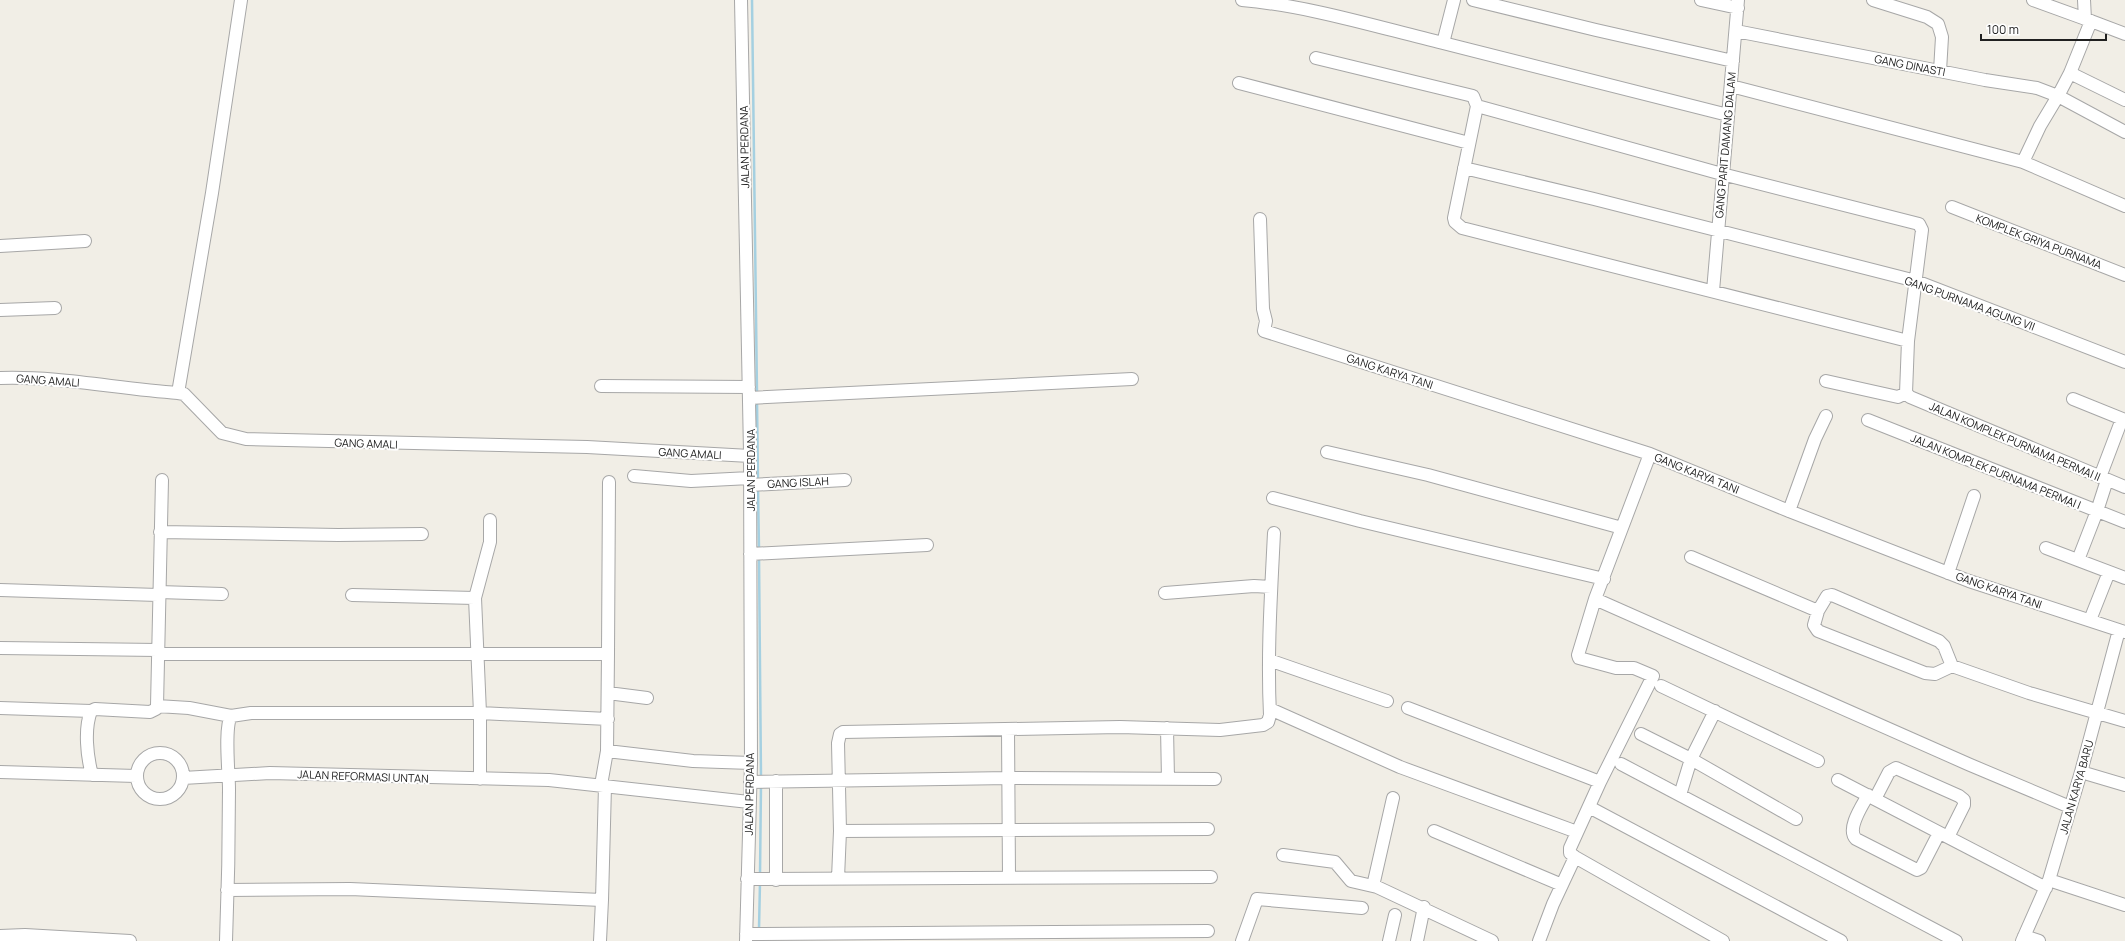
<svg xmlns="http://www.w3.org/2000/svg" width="2125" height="941" viewBox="0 0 2125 941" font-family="Manrope,sans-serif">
<rect width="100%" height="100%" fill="#f1eee6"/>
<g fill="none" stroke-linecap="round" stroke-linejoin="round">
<!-- stream -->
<path stroke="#a5d0e1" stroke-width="2.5" d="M752 0 757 393
M757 400 758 481
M758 488 759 549
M759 556 761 777
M760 875 761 784
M759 929 760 882"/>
<defs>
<path id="minor" d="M741 0 750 451 751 763 746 941
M1242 0C1310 6 1377 27 1443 43L1454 0
M1473 0 1596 30 1733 61
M1701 0 1738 8
M1873 0 1927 17 1938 24 1942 37 1940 71
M2033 0 2091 21
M2084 0 2085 19
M1736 31 1985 80 2037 88 2058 96 2070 73 2091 21 2125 34
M1443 43 1728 115
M1316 58 1473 96 1477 106 1722 174 1919 224 1922 230 1908 341 1906 393
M2070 73 2125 100
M1239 83 1469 143
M1731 86 2023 162 2125 206
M1477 106 1454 218 1455 222 1462 228 1908 341
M2023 162 2040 126 2058 96 2125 132
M1464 168 1594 199 1916 281 2125 362
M1952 207 2125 275
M1260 219 1263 309 1266 321 1264 331 1650 454 1789 511 1969 581 2125 632
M0 246 85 241
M1713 291 1738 0
M0 310 55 308
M0 378C60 376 118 389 178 393L184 394 222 433 246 439 587 447 750 456
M1826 381 1898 397 1906 393
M601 386 749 387
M178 393 212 193 241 0
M1906 393 1910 397 2125 487
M749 398 1132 379
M2073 399 2125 420
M1868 420 2125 522
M1327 452 1428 475 1622 528
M634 476 691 481 750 478
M2100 477 2122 419
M750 485 845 480
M1273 498 1360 521 1604 579
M1789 511 1815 439 1826 416
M160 532 338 535 422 534
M2046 548 2125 578
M750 554 927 545
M1691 557 1818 611 1814 625 1818 631 1925 673 1935 674 1952 666 2029 693 2125 721
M2078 560 2097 511 2107 480
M1948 573 1974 496
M0 590 158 595
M159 592 222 594
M1165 593 1254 586 1271 587
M352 595 475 598 480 713V779
M475 598 490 542V520
M1595 599 1968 764 2070 807
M1818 611 1827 596 1832 595 1939 641 1944 646 1952 666
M2090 620 2109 572
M0 648 158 650
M158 654H608L607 751 601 785
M608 654 609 482
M1269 660 1387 701
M1661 686 1818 761
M608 693 647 698
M157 706 189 708 231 716
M0 708 91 711
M1408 708 1600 782
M1270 709 1400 767 1577 832
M1167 728 1168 779
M1008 730 1009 877
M1641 734 1691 759 1796 819
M607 751 693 761 751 763
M137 776a23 23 0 1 1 46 0a23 23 0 1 1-46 0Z
M1621 764 1956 941
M0 772 136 776
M2081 772 2125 785
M92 775C87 756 84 729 91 711L95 709 150 712 156 709 157 706 162 480
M183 778 270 773 549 780 749 802
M1838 780 2046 888
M750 782 1010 778 1215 779
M1680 795 1691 759 1715 711
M1868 795C1862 806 1846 829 1856 839L1917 870 1921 868 1939 833
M1875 799 1889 772 1896 768 1959 796 1964 800V805L1948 837
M1589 807 1841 941
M840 831 1208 829
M1434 831 1562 885
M1283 855 1335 862 1351 881 1377 887 1492 941
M1575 857 1723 941
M838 878 840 831 838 743 840 734 843 732 1120 727 1220 730 1263 725 1268 722 1270 715C1267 654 1271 594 1274 533
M747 879 1211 877
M776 880V781
M2049 880 2125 905
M1373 886 1393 798
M227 890 350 889 602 900 605 786
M746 934 1208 931
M0 936 25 935 130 941
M2024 936 2039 941
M226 941C228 890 229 839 229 789 229 773 224 728 231 716L251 713H480L608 719
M600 941 602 900
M1242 941 1257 899 1362 908
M1389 941 1395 915
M1417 941 1424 907
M1539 941 1553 904 1575 857 1570 853V848L1600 782 1653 676 1634 668H1616L1579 658 1578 655 1595 599 1650 454
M2022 941 2049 880 2081 772 2119 630"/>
</defs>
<!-- minor casing -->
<use href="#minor" stroke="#a7a7a7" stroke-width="14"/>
<!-- minor -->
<use href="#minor" stroke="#fff" stroke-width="12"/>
</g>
<g text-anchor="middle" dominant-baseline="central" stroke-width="4" stroke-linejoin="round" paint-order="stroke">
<!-- street labels -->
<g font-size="11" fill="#202020" stroke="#fff">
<text transform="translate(1910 65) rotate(11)">GANG DINASTI</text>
<text transform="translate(1725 145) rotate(-85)">GANG PARIT DAMANG DALAM</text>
<text transform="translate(744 147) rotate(-91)">JALAN PERDANA</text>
<text transform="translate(2039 241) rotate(21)">KOMPLEK GRIYA PURNAMA</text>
<text transform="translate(1970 303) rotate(20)">GANG PURNAMA AGUNG VII</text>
<text transform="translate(1390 371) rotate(18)">GANG KARYA TANI</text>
<text transform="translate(48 380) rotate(4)">GANG AMALI</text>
<text transform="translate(2015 441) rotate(23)">JALAN KOMPLEK PURNAMA PERMAI II</text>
<text transform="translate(366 443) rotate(2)">GANG AMALI</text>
<text transform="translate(690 453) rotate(3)">GANG AMALI</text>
<text transform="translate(750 470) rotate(-90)">JALAN PERDANA</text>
<text transform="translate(1996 471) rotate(22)">JALAN KOMPLEK PURNAMA PERMAI I</text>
<text transform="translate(1697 473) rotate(22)">GANG KARYA TANI</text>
<text transform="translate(798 482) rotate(-3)">GANG ISLAH</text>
<text transform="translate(1999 590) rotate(19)">GANG KARYA TANI</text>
<text transform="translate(363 776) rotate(2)">JALAN REFORMASI UNTAN</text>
<text transform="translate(2076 787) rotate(-74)">JALAN KARYA BARU</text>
<text transform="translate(749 794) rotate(-89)">JALAN PERDANA</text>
</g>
</g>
<!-- scale -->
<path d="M1981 34v6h125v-6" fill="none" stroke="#202020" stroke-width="2"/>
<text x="1987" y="34" font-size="12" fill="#202020" stroke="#ffffff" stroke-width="3" paint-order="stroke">100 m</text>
</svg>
